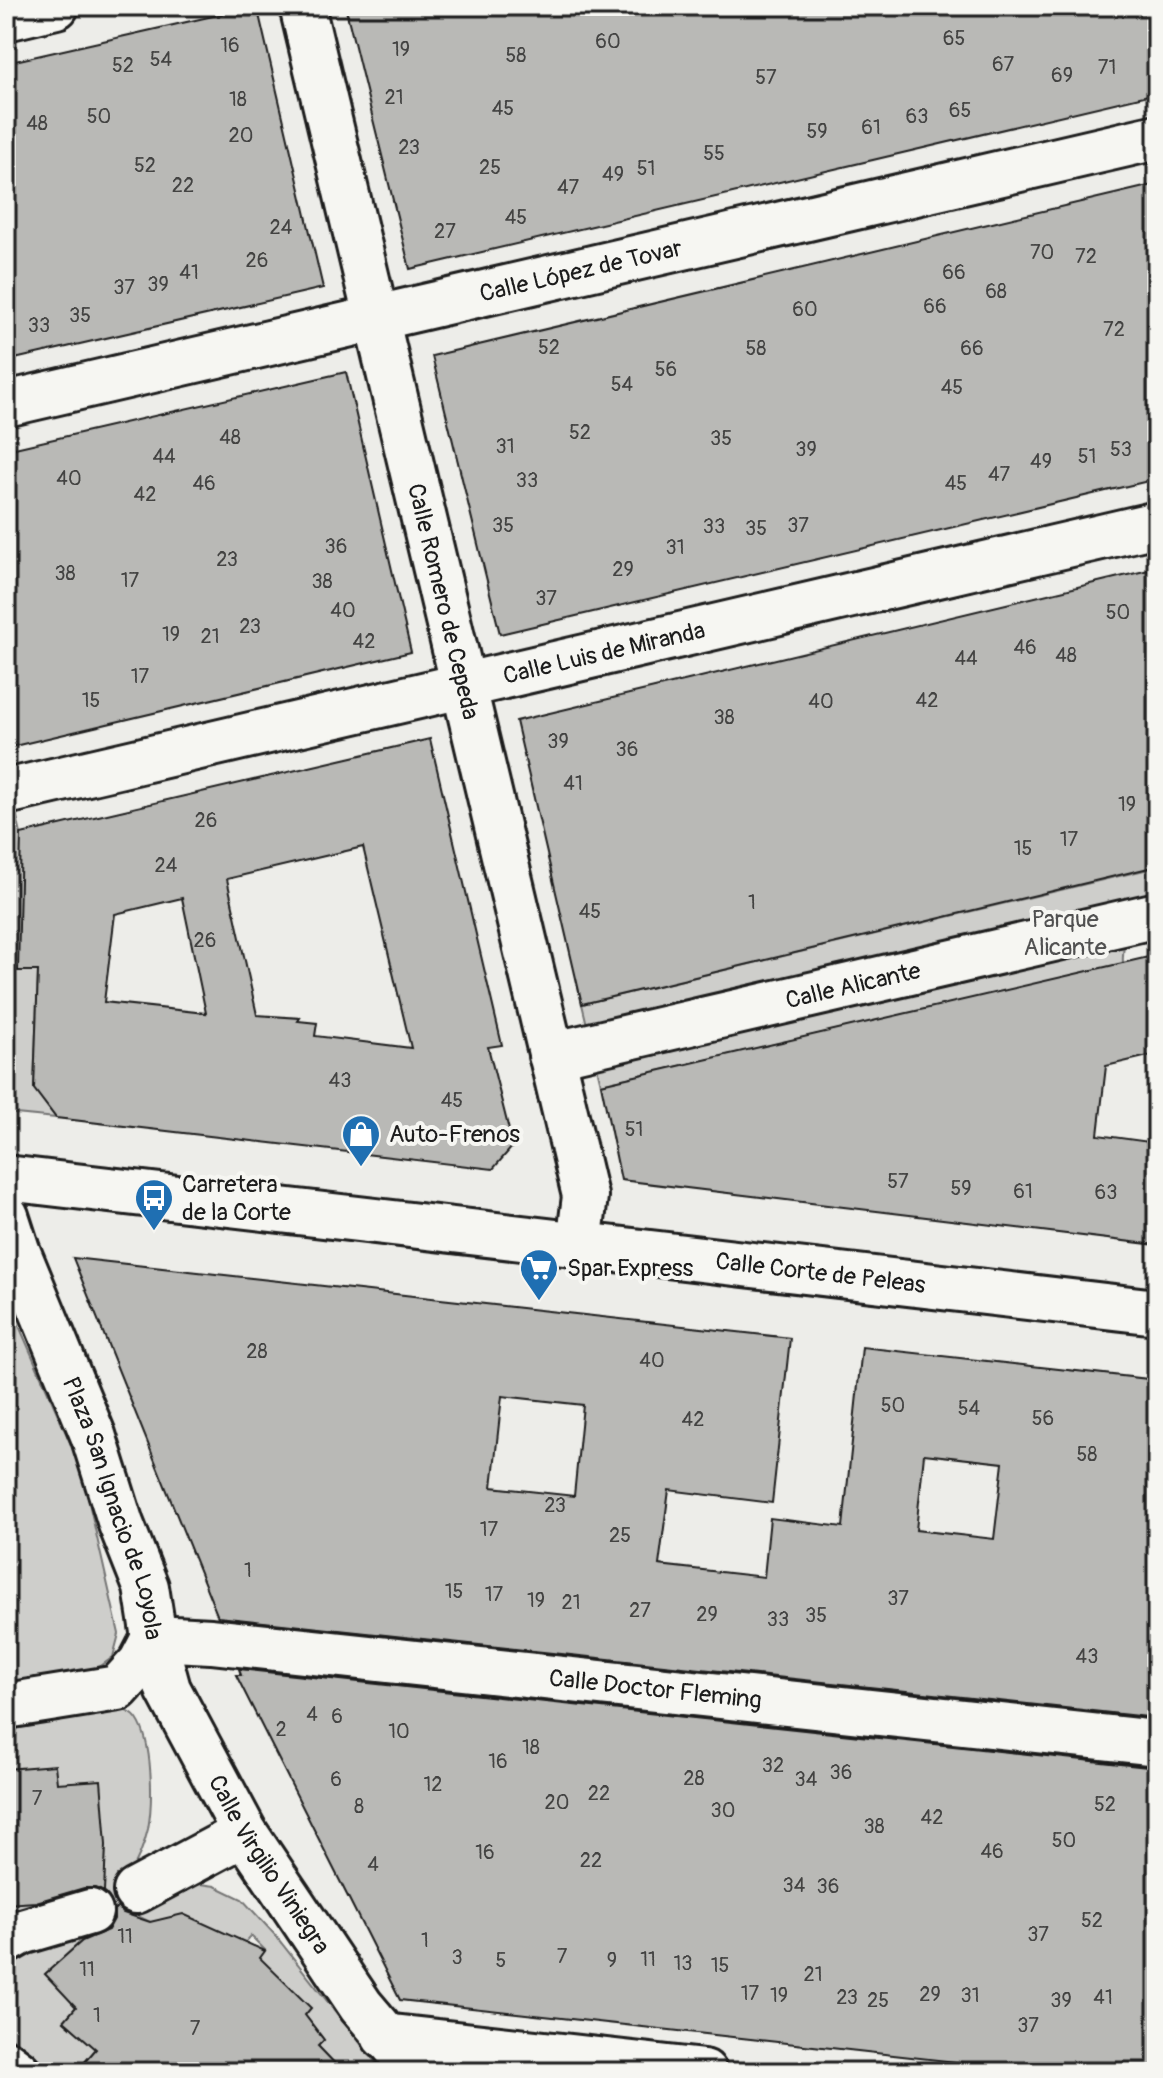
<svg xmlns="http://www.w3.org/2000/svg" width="1163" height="2078" viewBox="0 0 1163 2078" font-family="Pangolin,sans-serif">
<rect width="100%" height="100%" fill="#edede9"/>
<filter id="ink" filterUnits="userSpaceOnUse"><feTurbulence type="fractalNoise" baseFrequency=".0125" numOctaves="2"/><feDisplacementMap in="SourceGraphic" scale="16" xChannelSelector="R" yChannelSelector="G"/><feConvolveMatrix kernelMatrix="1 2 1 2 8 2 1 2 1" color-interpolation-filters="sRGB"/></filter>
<g filter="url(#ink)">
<!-- green -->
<path fill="#cececb" stroke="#757574" stroke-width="2" d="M6 771 21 834 19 970 38 971 34 1089 56 1118 6 1113Z
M1157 867V906C1136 925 1121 933 1123 964L601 1084 582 1004Z
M6 1296 76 1456 87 1494 119 1634 113 1657 94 1671 6 1684Z
M116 1708C124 1710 132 1712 137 1719 153 1742 153 1802 148 1829 144 1846 138 1860 129 1875L188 1887 201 1884 215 1886 242 1899 275 1935 383 2072H343L318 2046 324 2040 305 2015 310 2008 230 1996 265 1950 251 1936 243 1945 180 1936 140 1917 136 1925 87 1936 45 1974 77 2006 64 2021 96 2049 89 2057 106 2072H57L6 2034V1725Z"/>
<!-- building -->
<path fill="#b9b9b6" stroke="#1c1c1c" stroke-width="2" fill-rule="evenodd" d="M257 6 323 288 6 361V63Z
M345 6H1149L1157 37V93L410 269Z
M1157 184V479L500 634 432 356Z
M346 372 411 652 6 748V450Z
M1157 568V866L582 1004 516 721Z
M430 739 502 1045 488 1047 513 1146 493 1169 56 1118 34 1089 38 971H18L21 834ZM363 847 411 1048 315 1036 317 1023 298 1021 300 1018 257 1015 227 879ZM182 898 206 1013 104 1002 115 914Z
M1157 955V1054L1106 1066 1098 1135 1157 1143V1245L621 1180 601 1084Z
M73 1258 790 1338 772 1503 669 1490 659 1565 764 1577 770 1518 843 1527 862 1347 1157 1380V1718L218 1617ZM502 1396 583 1405 574 1496 492 1487ZM924 1454 1003 1463 994 1539 916 1530Z
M239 1669 1157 1768V2072H1046L400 2000 236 1675H241Z
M55 1765 57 1783 101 1780 106 1845 104 1892 95 1888H84L36 1902 6 1904V1769Z
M118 1907 123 1913 150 1922 183 1914 265 1951 260 1958 311 2008 305 2015 324 2040 318 2046 343 2072H76L96 2049 64 2021 76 2007 45 1974 82 1941 108 1930 114 1919V1911Z"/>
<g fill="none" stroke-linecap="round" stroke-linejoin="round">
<defs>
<g id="minor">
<path id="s1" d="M302 6 585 1196 579 1245"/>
<path d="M6 18 56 6"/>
<path id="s2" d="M6 404 1157 137"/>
<path id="s3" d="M6 792 1157 524"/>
<path id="s4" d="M551 1055 1157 915"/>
<path id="s5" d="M6 1178 1157 1312"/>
<path id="s6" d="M6 1216 17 1250 93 1435 121 1524 146 1587 154 1638 168 1689 245 1833 361 2006 417 2072"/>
<path id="s7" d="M154 1638 211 1641 1157 1743"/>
<path d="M6 1706 118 1688 141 1663 154 1638"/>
<path d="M136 1891 245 1833"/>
<path d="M6 1941 22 1932 90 1912"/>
<path d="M384 2036 704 2072"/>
<path d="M6 2063 18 2072"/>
</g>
</defs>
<!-- minor casing -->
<use href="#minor" stroke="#1c1c1c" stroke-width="50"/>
<!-- minor -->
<use href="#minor" stroke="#f6f6f2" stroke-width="44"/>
</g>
</g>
<!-- icons -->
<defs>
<symbol id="shop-pin" viewBox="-11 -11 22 30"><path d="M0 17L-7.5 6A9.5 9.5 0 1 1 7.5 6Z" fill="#1f6fb2" stroke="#f6f6f2"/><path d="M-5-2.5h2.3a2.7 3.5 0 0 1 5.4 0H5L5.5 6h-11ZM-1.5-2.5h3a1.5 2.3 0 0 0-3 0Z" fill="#fff"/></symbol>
<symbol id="bus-pin" viewBox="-11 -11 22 30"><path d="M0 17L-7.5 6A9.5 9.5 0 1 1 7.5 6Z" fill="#1f6fb2" stroke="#f6f6f2"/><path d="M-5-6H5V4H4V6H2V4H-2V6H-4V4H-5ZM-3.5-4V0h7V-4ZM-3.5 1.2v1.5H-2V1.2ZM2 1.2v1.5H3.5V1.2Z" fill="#fff"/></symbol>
<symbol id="supermarket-pin" viewBox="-11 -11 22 30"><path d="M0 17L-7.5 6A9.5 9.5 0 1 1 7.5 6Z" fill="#1f6fb2" stroke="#f6f6f2"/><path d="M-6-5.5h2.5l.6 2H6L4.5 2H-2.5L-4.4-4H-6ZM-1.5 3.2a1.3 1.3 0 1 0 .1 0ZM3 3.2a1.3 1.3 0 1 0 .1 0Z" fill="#fff"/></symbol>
</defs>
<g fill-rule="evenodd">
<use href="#shop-pin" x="339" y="1112" width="44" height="60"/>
<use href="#bus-pin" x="132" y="1176" width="44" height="60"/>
<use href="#supermarket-pin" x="517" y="1246" width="44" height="60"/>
</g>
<g text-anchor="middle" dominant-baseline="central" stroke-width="8" stroke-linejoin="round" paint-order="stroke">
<!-- number labels -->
<g font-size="20" fill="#434342">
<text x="954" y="38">65</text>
<text x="608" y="41">60</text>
<text x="230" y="45">16</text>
<text x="401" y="49">19</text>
<text x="516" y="55">58</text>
<text x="161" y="59">54</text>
<text x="1003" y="64">67</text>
<text x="123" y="65">52</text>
<text x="1107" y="67">71</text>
<text x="1062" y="75">69</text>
<text x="766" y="77">57</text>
<text x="394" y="97">21</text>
<text x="238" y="99">18</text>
<text x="503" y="108">45</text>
<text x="960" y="110">65</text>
<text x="99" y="116">50</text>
<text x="917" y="116">63</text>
<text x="37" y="123">48</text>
<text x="871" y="127">61</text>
<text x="817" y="131">59</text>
<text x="241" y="135">20</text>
<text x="409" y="147">23</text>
<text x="714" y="153">55</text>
<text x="145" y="165">52</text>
<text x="490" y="167">25</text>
<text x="646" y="168">51</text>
<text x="613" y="174">49</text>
<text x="183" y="185">22</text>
<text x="568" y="187">47</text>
<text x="516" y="217">45</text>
<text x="281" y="227">24</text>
<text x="445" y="231">27</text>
<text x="1042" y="252">70</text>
<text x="1086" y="256">72</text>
<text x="257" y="260">26</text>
<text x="189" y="272">41</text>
<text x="954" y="272">66</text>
<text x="158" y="284">39</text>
<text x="124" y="287">37</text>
<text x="996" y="291">68</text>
<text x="935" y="306">66</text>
<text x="805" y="309">60</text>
<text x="80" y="315">35</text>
<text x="39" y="325">33</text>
<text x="1114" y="329">72</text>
<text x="549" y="347">52</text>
<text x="756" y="348">58</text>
<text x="972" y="348">66</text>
<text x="666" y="369">56</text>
<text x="622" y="384">54</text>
<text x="952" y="387">45</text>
<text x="580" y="432">52</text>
<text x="230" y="437">48</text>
<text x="721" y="438">35</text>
<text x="505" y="446">31</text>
<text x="806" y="449">39</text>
<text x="1121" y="449">53</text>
<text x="164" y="456">44</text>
<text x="1087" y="456">51</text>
<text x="1041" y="461">49</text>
<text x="999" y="474">47</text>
<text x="69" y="478">40</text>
<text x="527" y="480">33</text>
<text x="204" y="483">46</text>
<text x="956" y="483">45</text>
<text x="145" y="494">42</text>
<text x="503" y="525">35</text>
<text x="798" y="525">37</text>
<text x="714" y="526">33</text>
<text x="756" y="528">35</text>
<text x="336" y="546">36</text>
<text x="675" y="547">31</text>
<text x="227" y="559">23</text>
<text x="623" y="569">29</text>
<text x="65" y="573">38</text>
<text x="130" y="580">17</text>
<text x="322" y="581">38</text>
<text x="546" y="598">37</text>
<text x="343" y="610">40</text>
<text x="1118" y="612">50</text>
<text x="250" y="626">23</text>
<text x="171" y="634">19</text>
<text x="210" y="636">21</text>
<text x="364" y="641">42</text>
<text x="1025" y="647">46</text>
<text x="1066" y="655">48</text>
<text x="966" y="658">44</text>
<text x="140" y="676">17</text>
<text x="91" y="700">15</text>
<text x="927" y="700">42</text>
<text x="821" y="701">40</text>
<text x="724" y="717">38</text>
<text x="558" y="741">39</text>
<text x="627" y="749">36</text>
<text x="573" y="783">41</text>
<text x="1127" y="804">19</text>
<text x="206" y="820">26</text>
<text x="1069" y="839">17</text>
<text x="1023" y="848">15</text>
<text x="166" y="865">24</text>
<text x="752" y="902">1</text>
<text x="590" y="911">45</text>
<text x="205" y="940">26</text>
<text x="340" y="1080">43</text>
<text x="452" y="1100">45</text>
<text x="634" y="1129">51</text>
<text x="898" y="1181">57</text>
<text x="961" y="1188">59</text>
<text x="1023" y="1191">61</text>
<text x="1106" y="1192">63</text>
<text x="257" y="1351">28</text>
<text x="652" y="1360">40</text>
<text x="893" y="1405">50</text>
<text x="969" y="1408">54</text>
<text x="1043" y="1418">56</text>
<text x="693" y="1419">42</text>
<text x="1087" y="1454">58</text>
<text x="555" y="1505">23</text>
<text x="489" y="1529">17</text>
<text x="620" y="1535">25</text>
<text x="248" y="1570">1</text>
<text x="454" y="1591">15</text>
<text x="494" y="1594">17</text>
<text x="898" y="1598">37</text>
<text x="536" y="1600">19</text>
<text x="571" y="1602">21</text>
<text x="640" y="1610">27</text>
<text x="707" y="1614">29</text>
<text x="816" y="1615">35</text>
<text x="778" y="1619">33</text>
<text x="1087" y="1656">43</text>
<text x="312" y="1714">4</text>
<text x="337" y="1716">6</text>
<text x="281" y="1729">2</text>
<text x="399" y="1731">10</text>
<text x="531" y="1747">18</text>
<text x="498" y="1761">16</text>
<text x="773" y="1765">32</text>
<text x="841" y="1772">36</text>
<text x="694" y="1778">28</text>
<text x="336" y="1779">6</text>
<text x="806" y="1779">34</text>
<text x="433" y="1784">12</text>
<text x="599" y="1793">22</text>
<text x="37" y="1798">7</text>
<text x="557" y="1802">20</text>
<text x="1105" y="1804">52</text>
<text x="359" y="1806">8</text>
<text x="723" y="1810">30</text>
<text x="932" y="1817">42</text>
<text x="874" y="1826">38</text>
<text x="1064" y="1840">50</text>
<text x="992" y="1851">46</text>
<text x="485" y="1852">16</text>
<text x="591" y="1860">22</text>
<text x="373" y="1864">4</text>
<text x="794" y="1885">34</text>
<text x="828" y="1886">36</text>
<text x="1092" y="1920">52</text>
<text x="1038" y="1934">37</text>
<text x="125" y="1936">11</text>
<text x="425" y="1940">1</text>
<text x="562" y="1956">7</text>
<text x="457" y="1957">3</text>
<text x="648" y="1959">11</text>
<text x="501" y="1960">5</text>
<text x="612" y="1960">9</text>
<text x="683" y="1963">13</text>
<text x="720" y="1965">15</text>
<text x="87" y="1969">11</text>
<text x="813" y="1974">21</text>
<text x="750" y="1993">17</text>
<text x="930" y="1994">29</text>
<text x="779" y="1995">19</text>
<text x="970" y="1995">31</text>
<text x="847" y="1997">23</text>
<text x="1103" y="1997">41</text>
<text x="878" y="2000">25</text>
<text x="1061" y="2000">39</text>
<text x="97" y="2015">1</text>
<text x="1028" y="2025">37</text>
<text x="195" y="2028">7</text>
</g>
<!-- street labels -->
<g font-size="24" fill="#1c1c1c" stroke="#f6f6f2">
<text stroke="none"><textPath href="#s2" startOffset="590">Calle López de Tovar</textPath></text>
<text stroke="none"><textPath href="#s1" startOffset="612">Calle Romero de Cepeda</textPath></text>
<text stroke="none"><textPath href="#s3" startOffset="614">Calle Luis de Miranda</textPath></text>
<text stroke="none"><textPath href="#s4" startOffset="310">Calle Alicante</textPath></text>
<text stroke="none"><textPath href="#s5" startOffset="820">Calle Corte de Peleas</textPath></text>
<text stroke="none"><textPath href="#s6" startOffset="312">Plaza San Ignacio de Loyola</textPath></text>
<text stroke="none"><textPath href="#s7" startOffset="504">Calle Doctor Fleming</textPath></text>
<text stroke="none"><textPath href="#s6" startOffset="704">Calle Virgilio Viniegra</textPath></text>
</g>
<!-- park labels -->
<g font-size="24" fill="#515151" stroke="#f6f6f2">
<text x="1065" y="919">Parque<tspan x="1065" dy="28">Alicante</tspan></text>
</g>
<!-- poi labels -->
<g font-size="24" fill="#1c1c1c" stroke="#f6f6f2" text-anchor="start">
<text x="389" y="1134">Auto-Frenos</text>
<text x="182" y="1184">Carretera<tspan x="182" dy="28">de la Corte</tspan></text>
<text x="567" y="1268">Spar Express</text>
</g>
</g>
<!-- margin -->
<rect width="1163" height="2078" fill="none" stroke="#f6f6f2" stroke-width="32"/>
<rect x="16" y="16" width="1131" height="2046" fill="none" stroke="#1c1c1c" stroke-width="3" filter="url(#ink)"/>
</svg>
